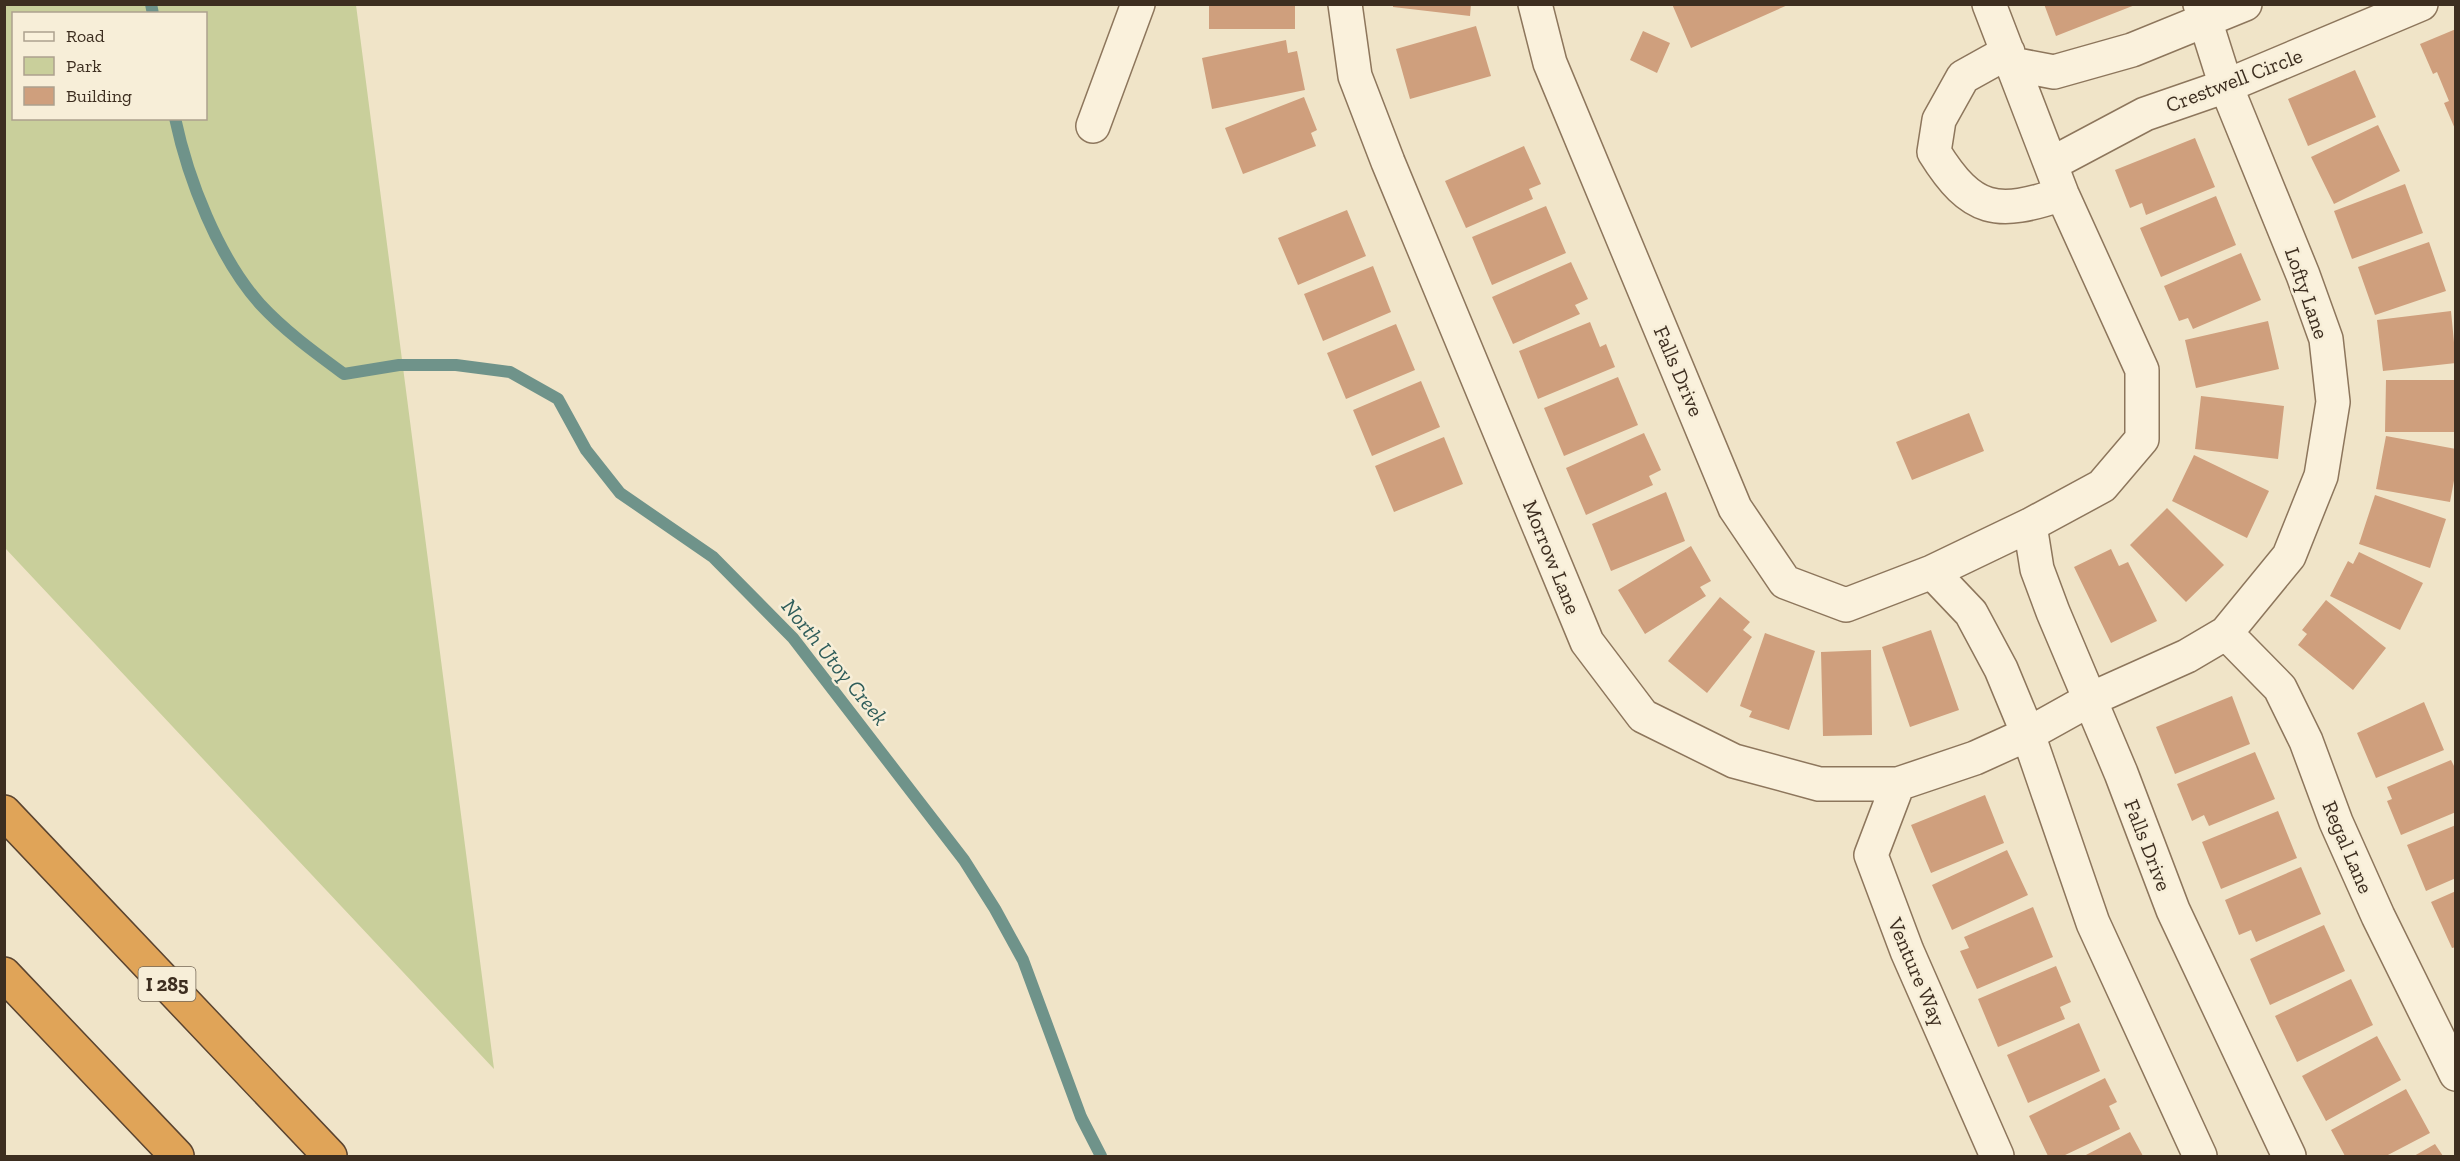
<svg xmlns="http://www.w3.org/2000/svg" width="2460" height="1161" viewBox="0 0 2460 1161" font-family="'Zilla Slab',serif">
<rect width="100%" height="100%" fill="#f0e4c8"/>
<!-- green -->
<path fill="#c9cf9b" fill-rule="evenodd" d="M5 4 356 5 494 1069 5 548ZM14 14H206V118H14Z"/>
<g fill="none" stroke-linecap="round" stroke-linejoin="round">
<!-- stream -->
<path stroke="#6f938a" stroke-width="12" d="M151 4 153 14
M175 118C188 179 218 257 260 304 285 331 314 352 344 374L399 365H456L510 372 558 399 586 450 620 493 713 557 793 638 964 860 995 909 1023 960 1081 1117 1101 1156"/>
</g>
<!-- building -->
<path fill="#cf9f7d" d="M1393 4H1471L1470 16 1393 7Z
M1672 4H1790L1691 48Z
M2044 4H2135V5L2056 36Z
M1209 5H1295V29H1209Z
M1476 26 1491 76 1410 99 1396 49Z
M2456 29V129H2455L2444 103 2449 101 2437 72 2433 74 2420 44Z
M1643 31 1670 43 1657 73 1630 60Z
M1286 40 1288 53 1297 51 1305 90 1212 109 1202 58Z
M2355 70 2376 117 2308 146 2288 99Z
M1304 97 1317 130 1311 133 1316 146 1243 174 1225 128Z
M2378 125 2400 171 2334 204 2311 157Z
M2195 138 2215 187 2146 215 2142 203 2130 208 2115 170Z
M1524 146 1541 184 1529 189 1533 199 1466 228 1445 181Z
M2405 184 2423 233 2352 259 2334 211Z
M2216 196 2236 245 2161 277 2140 228Z
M1546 206 1566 253 1492 285 1472 237Z
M1347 210 1366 256 1298 285 1278 238Z
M2429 242 2446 291 2375 315 2358 267Z
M2241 253 2261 300 2193 329 2188 318 2179 321 2164 286Z
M1571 262 1588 299 1575 305 1580 314 1513 344 1492 297Z
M1373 266 1391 312 1323 341 1304 294Z
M2451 311 2456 363 2383 371 2377 320Z
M2268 321 2279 369 2196 388 2185 340Z
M1590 322 1600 347 1606 344 1615 367 1538 399 1519 351Z
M1396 324 1415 370 1346 399 1327 353Z
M1618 377 1638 425 1564 456 1544 408Z
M2386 380H2456V432H2385Z
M1421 381 1440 427 1372 456 1353 410Z
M2201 396 2284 406 2278 459 2195 449Z
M1969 413 1984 451 1912 480 1896 442Z
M1644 433 1661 470 1649 476 1653 485 1586 515 1566 468Z
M2386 436 2456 449V470L2450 502 2376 489Z
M1444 437 1463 484 1394 512 1375 466Z
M2194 455 2269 491 2247 538 2172 501Z
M1666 492 1685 541 1611 571 1592 524Z
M2375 495 2446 519 2430 568 2359 544Z
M2167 508 2224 565 2186 602 2130 545Z
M1691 546 1711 581 1700 587 1706 596 1645 634 1618 590Z
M2111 549 2119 566 2128 562 2157 621 2111 643 2074 567Z
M2359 552 2423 583 2400 630 2330 596 2348 561 2353 564Z
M1720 597 1750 622 1743 630 1752 637 1707 693 1668 661Z
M2326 600 2386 648 2353 690 2298 645 2307 634 2302 630Z
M1931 630 1959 710 1910 727 1882 647Z
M1765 633 1815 651 1789 730 1749 717 1752 711 1740 706Z
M1871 650 1872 735 1823 736 1821 652Z
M2232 696 2250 744 2175 774 2156 727Z
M2424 702 2444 750 2376 778 2357 733Z
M2255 752 2275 799 2209 826 2204 815 2192 821 2177 784Z
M2451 760 2456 770V812L2401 835 2387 801 2392 799 2387 787Z
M1985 795 2004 843 1931 873 1911 825Z
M2278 811 2297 858 2221 889 2202 842Z
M2456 825V878L2426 891 2407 845Z
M2007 850 2028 895 1952 930 1932 885Z
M2301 867 2321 914 2256 942 2251 930 2239 935 2225 900Z
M2456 891V947L2452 948 2431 902Z
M2033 907 2053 957 1977 989 1960 951 1969 948 1964 937Z
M2324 925 2345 971 2270 1005 2250 959Z
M2056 966 2071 1002 2060 1007 2065 1019 1998 1047 1978 999Z
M2351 979 2373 1025 2297 1062 2275 1016Z
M2079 1023 2100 1071 2028 1103 2007 1055Z
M2377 1036 2401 1080 2326 1121 2302 1076Z
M2105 1078 2117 1102 2109 1106 2120 1129 2063 1156H2048L2029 1116Z
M2406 1089 2430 1133 2386 1156H2345L2331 1130Z
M2130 1132 2143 1156H2084Z
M2435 1144 2443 1156H2414Z"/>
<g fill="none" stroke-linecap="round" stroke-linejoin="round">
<defs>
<path id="minor" d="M1345 4 1355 76 1388 162 1587 642 1643 716 1734 761 1819 784H1898L1975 758 2028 734 2091 699 2187 656 2226 633 2289 556 2321 476 2333 402 2326 339 2303 275 2226 86 2200 4
M1535 4 1550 63 1735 508 1785 582 1846 605 1932 572 2030 525 2102 486 2142 439V370L2062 194 1989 4
M2008 52 1963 77 1939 120 1934 152C1972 213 1997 216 2062 194
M2012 64 2054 72 2132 50 2245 4
M1093 126 1138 4
M2051 164 2145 114 2226 86 2421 4
M2030 525 2037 569 2053 612 2121 773 2173 910 2289 1156
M1932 572 1971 613 2001 669 2028 734 2093 923 2200 1156
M2226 633 2280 688 2306 741 2336 822 2378 916 2456 1074
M1898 784 1871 855 1907 951 1997 1156"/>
<path id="highway" d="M4 812 330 1156
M4 974 177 1156"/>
</defs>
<!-- minor casing -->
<use href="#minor" stroke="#8d765c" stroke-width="36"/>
<!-- highway casing -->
<use href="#highway" stroke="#5b4430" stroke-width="36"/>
<!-- minor -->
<use href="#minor" stroke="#faf1dc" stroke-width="33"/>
<!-- highway -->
<use href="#highway" stroke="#e0a458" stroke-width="33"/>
</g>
<g text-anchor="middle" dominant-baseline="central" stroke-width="5" stroke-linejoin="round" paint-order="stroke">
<!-- shield labels -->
<rect fill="#f7eed8" stroke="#756857" stroke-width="1.5" x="138.5" y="967" width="57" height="34" rx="4.5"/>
<g font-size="20" font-weight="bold" fill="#3d2e20">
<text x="167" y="984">I 285</text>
</g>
<!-- street labels -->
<g font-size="21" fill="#3d2e20" stroke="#f7eed8">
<text transform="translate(2234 80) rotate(-21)">Crestwell Circle</text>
<text transform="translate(2307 293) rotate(71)">Lofty Lane</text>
<text transform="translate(1679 371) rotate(67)">Falls Drive</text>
<text transform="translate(1552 557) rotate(68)">Morrow Lane</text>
<text transform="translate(2148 845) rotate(69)">Falls Drive</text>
<text transform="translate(2348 847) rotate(67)">Regal Lane</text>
<text transform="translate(1917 972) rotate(67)">Venture Way</text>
</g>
<!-- water labels -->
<g font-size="22" font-style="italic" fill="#2f5d5a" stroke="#f7eed8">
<text transform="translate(835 662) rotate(51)">North Utoy Creek</text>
</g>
</g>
<!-- border -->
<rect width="2460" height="1161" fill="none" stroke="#3d2e20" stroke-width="12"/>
<!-- legend -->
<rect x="12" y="12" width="195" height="108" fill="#f7eed8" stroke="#ada18e" stroke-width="1.5"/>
<rect x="24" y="32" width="30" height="9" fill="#faf1dc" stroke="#ada18e" stroke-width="1.5"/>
<text x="66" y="42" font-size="18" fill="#3d2e20">Road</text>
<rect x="24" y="57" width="30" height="18" fill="#c9cf9b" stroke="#ada18e" stroke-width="1.5"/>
<text x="66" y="72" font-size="18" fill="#3d2e20">Park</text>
<rect x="24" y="87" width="30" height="18" fill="#cf9f7d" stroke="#ada18e" stroke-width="1.5"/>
<text x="66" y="102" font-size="18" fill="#3d2e20">Building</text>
</svg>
